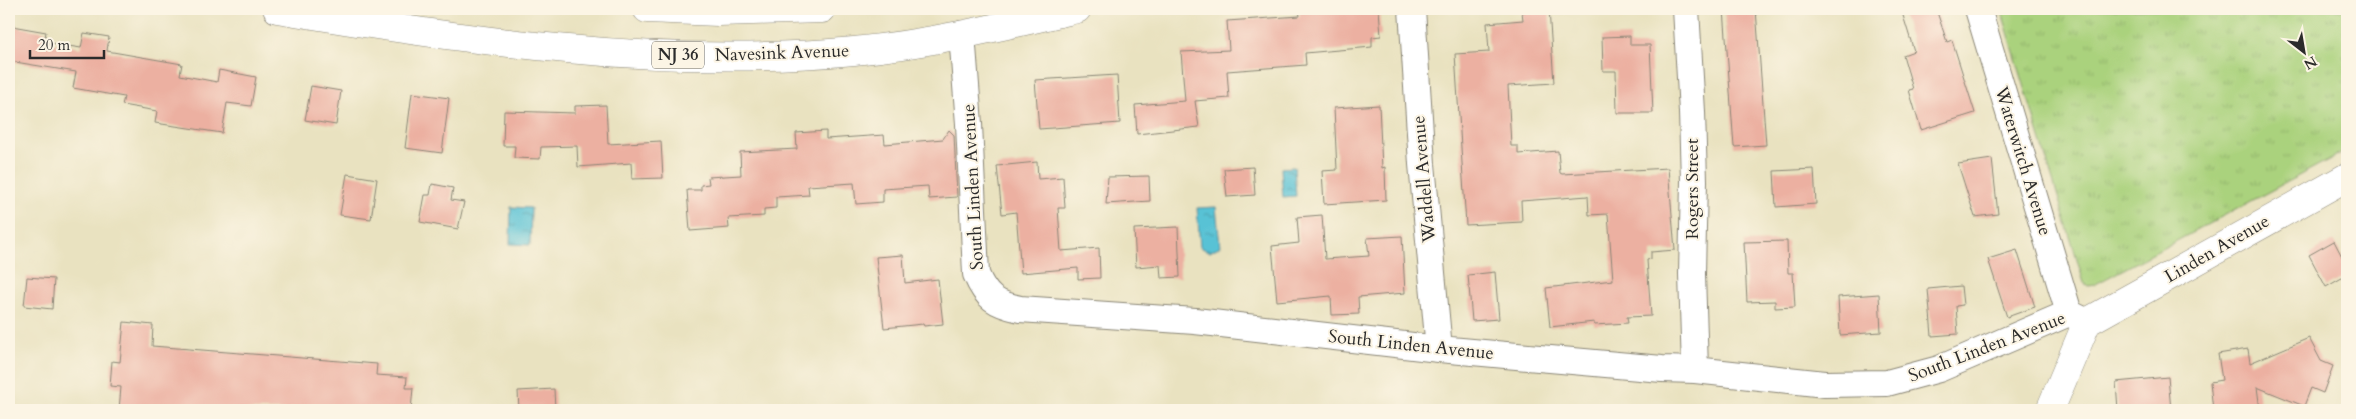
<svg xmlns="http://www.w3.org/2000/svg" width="2356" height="419" viewBox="0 0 2356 419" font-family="Cardo,serif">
<defs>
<pattern id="park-tufts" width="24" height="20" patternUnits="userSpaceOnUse" patternTransform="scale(1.25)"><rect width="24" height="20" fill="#aad27d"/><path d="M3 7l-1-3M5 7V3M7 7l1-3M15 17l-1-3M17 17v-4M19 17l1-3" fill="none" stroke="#92b46c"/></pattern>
<pattern id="water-ripples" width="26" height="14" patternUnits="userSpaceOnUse" patternTransform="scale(1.25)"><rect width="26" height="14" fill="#59c2d5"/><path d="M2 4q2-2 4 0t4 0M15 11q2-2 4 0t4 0" fill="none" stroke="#4a9ead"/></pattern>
</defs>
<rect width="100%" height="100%" fill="#fcf5e5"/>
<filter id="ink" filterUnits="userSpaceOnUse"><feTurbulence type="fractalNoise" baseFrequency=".02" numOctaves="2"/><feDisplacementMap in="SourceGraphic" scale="10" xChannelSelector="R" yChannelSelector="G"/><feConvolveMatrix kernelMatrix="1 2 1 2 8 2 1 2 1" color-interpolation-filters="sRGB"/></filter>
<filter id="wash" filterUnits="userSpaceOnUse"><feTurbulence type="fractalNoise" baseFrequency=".0096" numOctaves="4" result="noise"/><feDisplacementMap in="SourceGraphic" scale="20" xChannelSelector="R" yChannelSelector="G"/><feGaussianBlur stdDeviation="1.12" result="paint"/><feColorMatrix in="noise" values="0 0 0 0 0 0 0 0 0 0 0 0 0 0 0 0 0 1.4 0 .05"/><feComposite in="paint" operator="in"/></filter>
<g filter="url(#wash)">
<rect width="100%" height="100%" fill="#e9e2c0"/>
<!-- park -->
<path fill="url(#park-tufts)" stroke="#6a7e54" d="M2001 9H2347V150L2094 285 2088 286 2084 283Z"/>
<!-- water -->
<path fill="url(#water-ripples)" stroke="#427680" d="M1294 167 1296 196 1283 197 1281 168Z
M511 207 531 208 530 245 510 244Z
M1216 207 1220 246 1210 252 1200 247 1197 208Z"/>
<g id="blocks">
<!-- building -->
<path fill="#ecb0a1" d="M1335 9H1379L1381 36 1372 37V47L1305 53 1306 65 1227 71 1229 98 1195 101 1199 127 1137 134 1135 105 1185 101 1181 52 1229 50 1227 21 1300 16 1299 11Z
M1549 9 1554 83 1508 86 1511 146H1518V154L1558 151 1560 173 1562 174 1668 168 1675 250 1651 252V259L1647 260 1651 316 1627 317 1628 323 1594 325V322L1550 327 1546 288 1613 280 1608 214 1589 215 1588 196 1521 201 1522 222 1466 225 1455 54 1489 52 1487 23 1523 20 1522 12Z
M1724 9H1756L1766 145 1734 147Z
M1901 9H1936L1947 42 1952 40 1975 113 1921 130 1909 90 1913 89 1903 55 1914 51Z
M12 26 46 32 44 42 81 48 84 33 109 37 107 51 182 64 180 75 217 82 219 70 256 77 251 106 227 103 222 133 155 123 157 111 122 105 124 97 73 88 76 72 9 61Z
M1630 36V45H1650L1653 113H1617L1616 71H1603L1602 37Z
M1117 75 1120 123 1039 129 1035 80Z
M311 86 341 91 336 125 305 120Z
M412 93 449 98 442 153 405 148Z
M606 105 608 144 661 141 663 178 632 179 631 163 578 167 577 146 541 147 540 159 514 158 515 146H503L504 111 575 113V106Z
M1379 105 1382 168 1385 167 1386 200 1324 204 1322 171 1337 170 1334 108Z
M949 130 954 135 957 197 929 199 928 186 883 189V202L856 204 854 183 808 186 809 195 776 197V208L764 209V216L728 218 729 228 690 231 687 190H701V185L709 184 708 177 741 175 740 152 797 149 796 133 826 131V139L884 135 885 144 943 139Z
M1992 159 1998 214 1975 217 1958 164Z
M1037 162 1038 179 1063 177 1065 208H1058L1061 251 1099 248 1100 278 1078 279V268L1021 273 1016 212 1002 214 997 166Z
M1253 167 1255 195 1227 197 1224 169Z
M1814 169 1816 204 1776 207 1774 171Z
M347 174 377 179 371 219 340 215Z
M1149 176 1150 201 1106 204 1108 177Z
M432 184 453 188 451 200 464 202 458 229 420 222 425 195H430Z
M1322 215 1325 259 1369 256 1367 238 1402 236 1405 293 1358 297 1359 314 1332 315 1331 296 1277 301 1272 246 1299 243 1297 217Z
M1178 227 1180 277 1161 278 1160 265 1136 267 1134 229Z
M1787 241 1788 273H1793L1795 307 1775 308V301L1747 302 1744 242Z
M2334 241 2347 266V275L2326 287 2309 255Z
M2017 250 2035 307 2007 317 1988 259Z
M903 255 905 283 938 279 943 324 924 326 923 324 884 328 876 257Z
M1495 272 1499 319 1472 321 1468 275Z
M27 277 54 279 52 309 24 306Z
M1961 286 1963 305 1956 306 1958 334 1932 336 1928 289Z
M1879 294 1881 332 1840 335 1838 297Z
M124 322 153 325 152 346 377 364 376 375 407 377 406 388H413L411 410H119L121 387 110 386 112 361 120 362Z
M2309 338 2321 361 2333 366 2323 393 2311 388 2304 406 2257 387 2260 410H2213L2210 382 2222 380 2218 354 2248 349 2250 363Z
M2168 377 2171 410H2118L2116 382Z
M554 389 555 410H519L518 391Z"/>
</g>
</g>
<g filter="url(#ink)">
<use href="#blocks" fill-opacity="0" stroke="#8a8676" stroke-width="1"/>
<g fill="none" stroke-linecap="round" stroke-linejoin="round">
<defs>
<path id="street" d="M1412 9 1422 164 1439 349
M1686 9 1692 112 1694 181 1692 274 1695 370
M1978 9 2069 313
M962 34 969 124 976 274C986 298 996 304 1020 309L1195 321 1439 349 1662 369 1695 370 1825 384 1887 383 1939 369 2069 313 2087 322"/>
<path id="secondary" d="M2050 410 2087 322 2347 177"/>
<path id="highway" d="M277 9C466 41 662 69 854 51 929 44 1004 26 1077 9
M647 9 718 12 822 9"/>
</defs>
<!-- street casing -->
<use href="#street" stroke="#8a8676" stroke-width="28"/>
<!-- secondary casing -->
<use href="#secondary" stroke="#8a8676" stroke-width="29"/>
<!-- highway casing -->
<use href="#highway" stroke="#8a8676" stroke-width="29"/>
<!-- street -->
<use href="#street" stroke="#fff" stroke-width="26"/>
<!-- secondary -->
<use href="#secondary" stroke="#fff" stroke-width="28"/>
<!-- highway -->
<use href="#highway" stroke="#fff" stroke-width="28"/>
</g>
</g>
<g text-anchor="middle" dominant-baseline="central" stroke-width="4" stroke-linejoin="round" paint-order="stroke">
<!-- shield labels -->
<rect fill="#fcf5e5" stroke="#6a6863" stroke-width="1" x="652" y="41.5" width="52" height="27" rx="4"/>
<g font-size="16" font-weight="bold" fill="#2b2b2b">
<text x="678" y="55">NJ 36</text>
</g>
<!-- street labels -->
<g font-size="18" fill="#2b2b2b" stroke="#fcf5e5">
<text transform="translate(782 53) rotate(-2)">Navesink Avenue</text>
<text transform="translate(2023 161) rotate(73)">Waterwitch Avenue</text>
<text transform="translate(1424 179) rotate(-95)">Waddell Avenue</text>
<text transform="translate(973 187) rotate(-93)">South Linden Avenue</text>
<text transform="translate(1692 189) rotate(-90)">Rogers Street</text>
<text transform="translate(2217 249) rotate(-30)">Linden Avenue</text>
<text transform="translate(1411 345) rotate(6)">South Linden Avenue</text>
<text transform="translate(1987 347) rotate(-21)">South Linden Avenue</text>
</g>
</g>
<!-- margin -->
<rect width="2356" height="419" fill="none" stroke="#fcf5e5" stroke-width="30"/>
<!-- north arrow -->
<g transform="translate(2304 52) rotate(149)" stroke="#fcf5e5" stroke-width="4" paint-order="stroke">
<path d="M0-4L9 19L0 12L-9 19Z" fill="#2b2b2b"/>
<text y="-8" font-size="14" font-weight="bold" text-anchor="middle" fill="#2b2b2b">N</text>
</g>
<!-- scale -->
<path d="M30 50v8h74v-8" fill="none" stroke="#2b2b2b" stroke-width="2.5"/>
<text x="38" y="50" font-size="15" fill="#2b2b2b" stroke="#fcf5e5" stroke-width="4" paint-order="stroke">20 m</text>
</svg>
